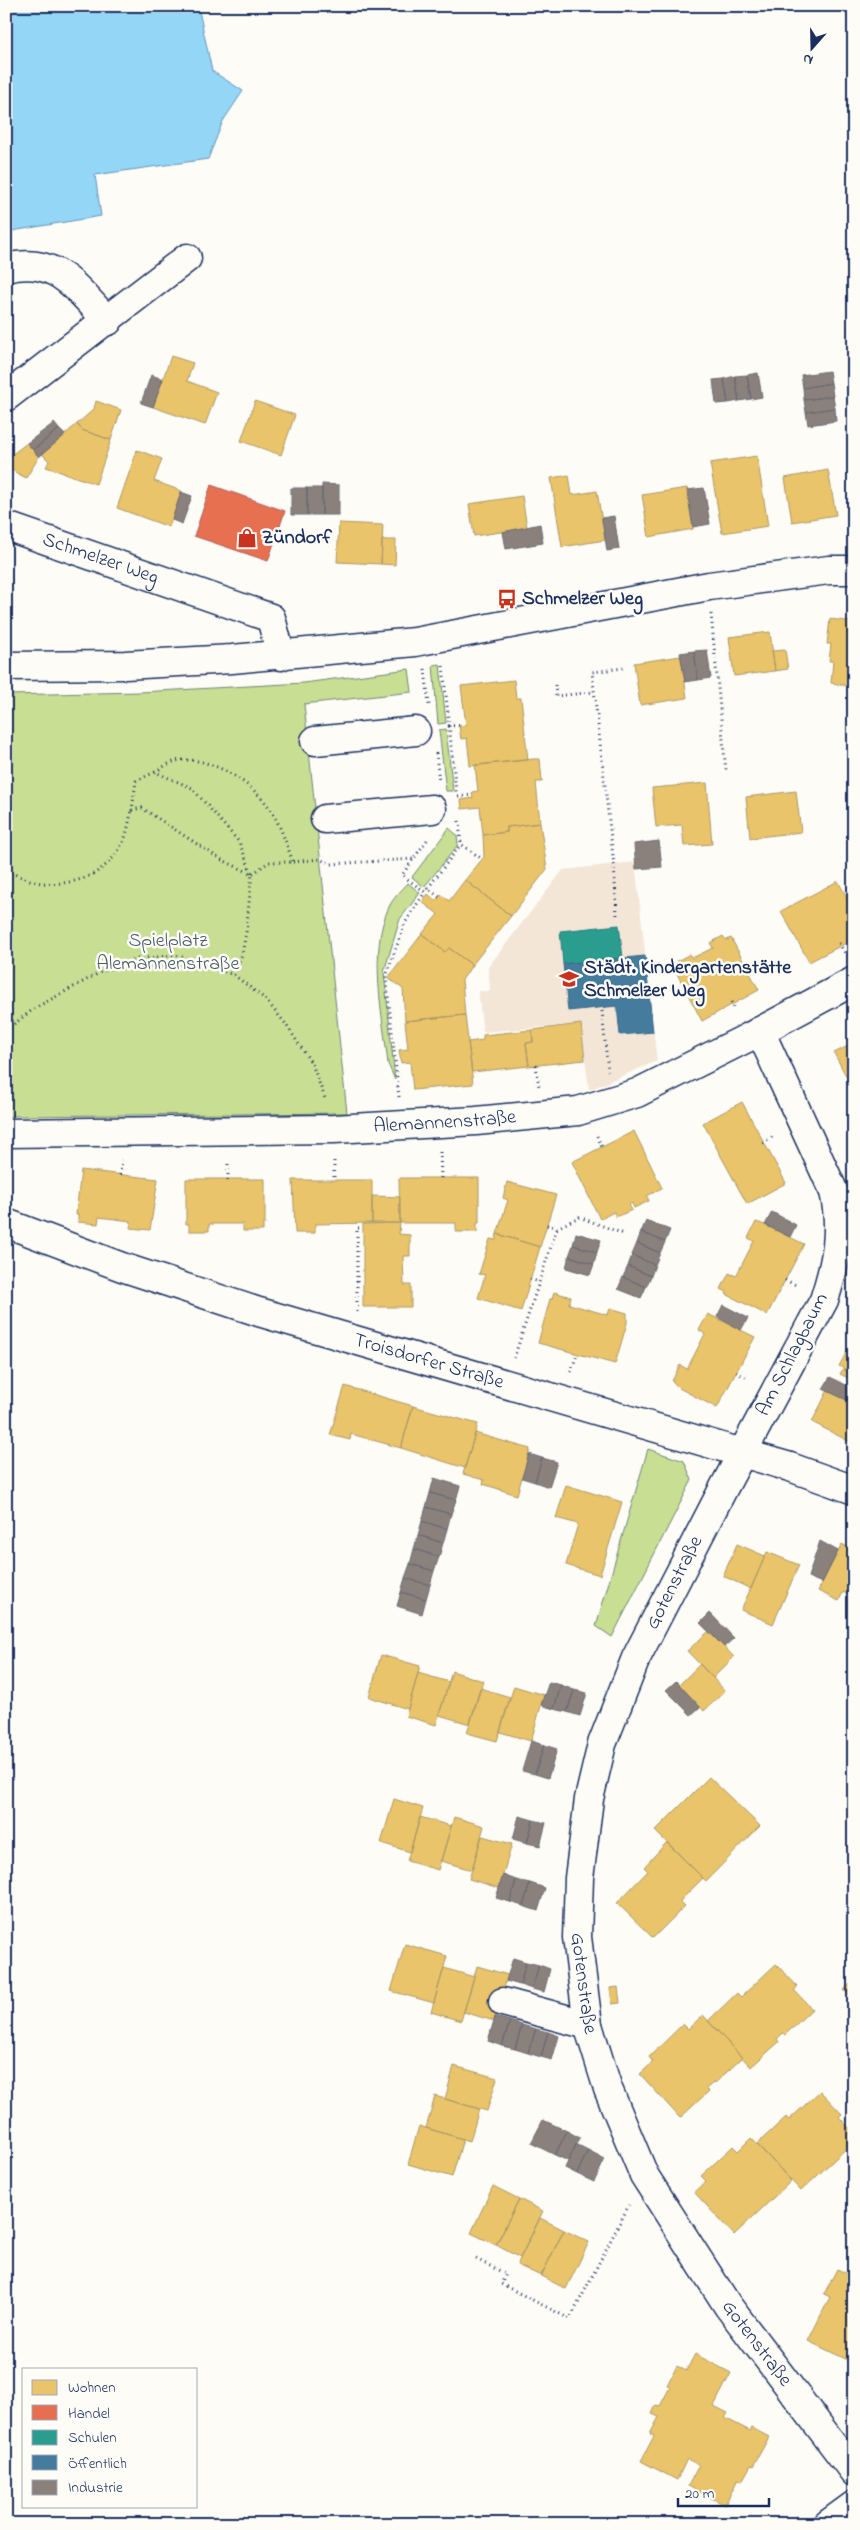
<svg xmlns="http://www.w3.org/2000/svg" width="860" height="2530" viewBox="0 0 860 2530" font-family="'Indie Flower',sans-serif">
<rect width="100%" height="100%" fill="#fdfcf7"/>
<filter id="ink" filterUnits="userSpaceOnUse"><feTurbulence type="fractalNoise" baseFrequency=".02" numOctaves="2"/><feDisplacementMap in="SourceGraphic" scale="10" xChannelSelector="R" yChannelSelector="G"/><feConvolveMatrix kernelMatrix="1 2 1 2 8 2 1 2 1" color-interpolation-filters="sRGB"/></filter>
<g filter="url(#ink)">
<!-- built -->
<path fill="#f3e6d7" d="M635 862 657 1061 589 1090 581 1024 483 1032 478 991H490L488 967 563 870Z"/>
<!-- green -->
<path fill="#c7de93" stroke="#718678" d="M440 664 446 723 438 724 433 665Z
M409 669 412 692 304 704 347 1113 6 1116V695L140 692 304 683Z
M446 729 453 791H446L439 730Z
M449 828 457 835 458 845 424 887 412 877Z
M408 883 420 893 400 919 384 972 395 1080 388 1064C383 1017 368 951 389 907 393 898 402 890 408 883Z
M648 1449 684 1461 692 1480 612 1637 596 1626Z"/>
<!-- water -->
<path fill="#94d6f6" stroke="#6493b9" d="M24 6H198L212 71 243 91 223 121 208 159 95 175 101 216 6 232V9Z"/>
<!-- homes -->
<path fill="#e9c46a" stroke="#ab9766" d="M171 356 193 363 187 381 217 392 205 425 153 407Z
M96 401 121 410 111 440 82 430 77 424 94 409Z
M255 401 295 415 281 455 241 441Z
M77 424 82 430 111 440 96 484 46 467 49 461 42 454Z
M27 443 39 457 26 478 6 467V459Z
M137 450 162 459 154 481 182 491 169 527 117 508Z
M757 456 768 526 722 533 710 463Z
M828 470 836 515 792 522 785 478Z
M569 475 572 495 597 491 605 540 562 547 551 478Z
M687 488 693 529 649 537 642 495Z
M522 496 527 528 474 536 469 504Z
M339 523 383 525 381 564 337 562Z
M382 540H396L395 565 381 564Z
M830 619 854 622V687L831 683 833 661H829L831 644H827Z
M770 632 775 671 734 676 729 637Z
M785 650 788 669 775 671 772 651Z
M681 656 687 698 640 705 634 663Z
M514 680 516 698H521L528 760 470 766 467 738 461 739 459 726 466 725 461 686Z
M534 759H540L542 782H536L540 823 507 827V832L483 835 480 807 462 809 461 800 473 798 472 792 478 791 475 765Z
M707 783 712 844 684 846 682 825 656 827 652 788Z
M796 791 801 832 750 838 746 797Z
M540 823 547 869 511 916 465 880 484 857 483 835 507 832V827Z
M465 880 511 916 472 965 449 948 445 952 422 934 438 914 422 902 428 894 436 901 441 894 449 901Z
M838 881 854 910V939L809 962 781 911Z
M422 934 445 952 449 948 472 965 462 980 465 1015 405 1021 403 989 388 978Z
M723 936 726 940 731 938 759 990 702 1021 674 968 680 965 677 961 690 954 692 958 713 948 710 943Z
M465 1015 473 1084 413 1090 410 1062 401 1063 399 1050 408 1049 405 1021Z
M581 1024 585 1060 529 1066 526 1043 533 1042 532 1030Z
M532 1030 533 1042 526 1043 529 1066 472 1072 468 1042 483 1040V1035Z
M854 1043V1091L834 1053Z
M742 1102 786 1183 747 1204 703 1123Z
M634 1131 662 1188 647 1196 649 1201 634 1208 632 1203 629 1205 632 1210 616 1217 614 1212 600 1219 572 1162Z
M81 1170 158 1179 150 1230 130 1228 131 1221 99 1217 98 1224 78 1222V1214L76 1215Z
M399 1178H479V1223H477V1232H456V1223H400Z
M186 1179H265V1224H263V1231H243V1224H209V1231H189V1224H186Z
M293 1180H372V1223L315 1224V1233H295Z
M507 1182 556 1195 540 1247 497 1234 508 1200 503 1198Z
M372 1196 400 1197V1223H372Z
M756 1222 765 1225 804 1244 767 1315 726 1294 727 1292 721 1289 729 1273 736 1276 754 1241 748 1238Z
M400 1223 399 1234 410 1235V1256H403L404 1285H411V1307H363V1224Z
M497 1234 540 1247 521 1311 478 1298 485 1275 479 1274 490 1239 496 1240Z
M554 1292 571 1297 569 1304 608 1315 610 1308 627 1313V1323L615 1364 538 1343 550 1299H552Z
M708 1314 755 1337 717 1408 679 1388 672 1381 680 1365 687 1369 705 1334 699 1330Z
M854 1339V1374L839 1366Z
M843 1369 854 1374V1381L840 1374Z
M345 1386 413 1406 401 1448 351 1434 350 1440 330 1435Z
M828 1390 854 1404V1444L812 1422Z
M413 1406 478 1424 465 1468 401 1448Z
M475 1433 530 1449 517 1495 483 1484 484 1480 463 1474Z
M566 1485 622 1502 600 1575 566 1565 578 1524 556 1518Z
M737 1544 765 1556 751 1589 723 1576Z
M842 1544 854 1551V1598L843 1592 839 1601 818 1591Z
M767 1552 799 1565 773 1624 741 1610Z
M709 1631 734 1657 713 1678 687 1651Z
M381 1655 420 1666 408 1709 369 1697Z
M700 1664 725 1691 704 1711 679 1685Z
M452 1671 483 1681 470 1724 439 1715Z
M418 1673 449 1682 436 1725 406 1716Z
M514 1686 544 1695 531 1741 500 1732Z
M480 1688 510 1697 497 1741 467 1733Z
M709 1777 760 1826 706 1881 655 1831Z
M394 1799 423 1808 410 1852 381 1843Z
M420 1817 451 1826 438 1870 407 1861Z
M454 1817 484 1826 472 1870 441 1861Z
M482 1836 512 1844 499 1888 469 1879Z
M667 1842 703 1878 680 1901 685 1906 653 1938 617 1903 648 1871 644 1867Z
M405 1944 447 1956 434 2003 391 1991Z
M776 1964 798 1987 794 1990 812 2009 785 2035 783 2033 777 2039 779 2042 751 2067 708 2021 737 1993 741 1997Z
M477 1966 508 1975 494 2021 464 2012Z
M444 1968 474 1977 461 2021 431 2012Z
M854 1980V2000L844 1990Z
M618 1987 620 2003 612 2004 610 1988Z
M703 2015 742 2058 714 2084 713 2083 706 2089 709 2091 680 2118 640 2074 653 2062 649 2057 683 2024 688 2029Z
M454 2066 497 2078 487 2111 445 2099Z
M820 2091 842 2114 839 2117 854 2133V2141L801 2191 757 2144 786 2117 789 2120Z
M435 2096 479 2109 470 2141 426 2128Z
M419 2126 463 2139 452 2177 408 2164Z
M751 2138 791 2181 734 2235 694 2192 706 2181 701 2176 733 2146 738 2151Z
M493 2186 519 2199 496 2245 471 2233Z
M519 2199 543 2211 520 2258 496 2245Z
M540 2218 564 2230 541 2276 517 2265Z
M564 2230 589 2242 566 2289 541 2276Z
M837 2269 854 2277V2363L808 2341 830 2297 824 2294Z
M695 2354 731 2373 714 2406 728 2413 725 2418 750 2431 752 2428 769 2437 753 2466 751 2465 742 2481 738 2479 725 2505 688 2486 699 2465 687 2459 677 2480 641 2461 654 2436 650 2434 659 2417 652 2414 656 2405 660 2406 670 2387 667 2385 677 2366 686 2371Z"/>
<!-- shops -->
<path fill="#e76f51" stroke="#aa5c55" d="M211 485 285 511 268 561 194 536Z"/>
<!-- schools -->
<path fill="#2a9d8f" stroke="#267c80" d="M619 925 623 958 563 964 560 931Z"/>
<!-- public -->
<path fill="#457b9d" stroke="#38648a" d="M645 956 653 1032 620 1035 617 1006 568 1011 563 964Z"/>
<!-- industry -->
<path fill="#8a817c" stroke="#696873" d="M829 371 831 383 803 388 801 375Z
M758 373 762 397 751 399 747 375Z
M151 375 163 379 153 407 141 403Z
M747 375 751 399 739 401 735 376Z
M735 376 739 401 728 403 724 379Z
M724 379 728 403 716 404 713 380Z
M831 383 833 396 804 400 803 388Z
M833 396 835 408 806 412 804 400Z
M835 408 836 421 808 425 806 412Z
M54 423 59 429 33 450 27 443Z
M59 429 65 435 39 457 33 450Z
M322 484 339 485V515H322Z
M291 488H307V515H291Z
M307 488H322V515H307Z
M704 488 710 524 693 527 687 490Z
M181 492 192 496 182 524 172 520Z
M614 516 619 549 607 551 602 518Z
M540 524 543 543 506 549 503 532Z
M707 650 711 678 698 680 694 651Z
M694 651 698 680 685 682 680 653Z
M659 841 662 867 636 869 634 844Z
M772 1212 796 1225 790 1237 765 1225Z
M646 1221 670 1230 665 1242 641 1232Z
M641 1232 665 1242 660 1253 637 1243Z
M576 1233 601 1240 597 1252 573 1245Z
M637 1243 660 1253 655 1265 632 1255Z
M573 1245 597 1252 594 1264 569 1256Z
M632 1255 655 1265 651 1276 628 1266Z
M569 1256 594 1264 590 1275 566 1268Z
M628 1266 651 1276 646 1287 623 1277Z
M623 1277 646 1287 641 1298 618 1289Z
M723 1305 748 1318 741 1330 717 1317Z
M830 1377 854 1389 853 1403 823 1389Z
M529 1454 542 1458 535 1482 522 1478Z
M542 1458 557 1462 549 1487 535 1482Z
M434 1478 460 1486 456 1500 430 1493Z
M430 1493 456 1500 451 1514 426 1507Z
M426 1507 451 1514 447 1529 422 1521Z
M422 1521 447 1529 443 1543 418 1535Z
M418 1535 443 1543 439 1557 414 1549Z
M820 1541 838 1551 822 1583 808 1577Z
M414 1549 439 1557 434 1571 410 1564Z
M410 1564 434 1571 430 1585 405 1578Z
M405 1578 430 1585 426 1599 401 1592Z
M401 1592 426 1599 422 1614 397 1606Z
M710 1613 734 1638 724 1647 700 1623Z
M676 1681 700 1707 691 1715 666 1690Z
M549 1682 561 1685 554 1709 541 1705Z
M561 1685 574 1690 567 1712 554 1709Z
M574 1690 587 1693 580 1716 567 1712Z
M531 1741 544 1745 535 1774 522 1771Z
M544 1745 557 1749 548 1778 535 1774Z
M519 1816 533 1820 527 1843 513 1839Z
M533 1820 546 1823 540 1846 527 1843Z
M503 1875 516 1880 510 1902 496 1898Z
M516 1880 530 1883 523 1906 510 1902Z
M530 1883 545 1888 538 1911 523 1906Z
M513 1958 526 1962 520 1985 506 1981Z
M526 1962 539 1965 532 1989 520 1985Z
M539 1965 550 1969 544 1992 532 1989Z
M495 2017 510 2021 502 2046 488 2041Z
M510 2021 522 2025 515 2049 502 2046Z
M522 2025 536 2029 528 2053 515 2049Z
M536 2029 548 2032 541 2057 528 2053Z
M548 2032 559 2036 552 2060 541 2057Z
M543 2120 567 2131 555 2155 531 2143Z
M567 2131 580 2138 568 2161 555 2155Z
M576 2144 588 2150 577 2174 565 2168Z
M588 2150 605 2159 594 2182 577 2174Z"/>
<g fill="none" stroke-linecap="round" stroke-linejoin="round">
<defs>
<g id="minor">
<path d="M6 268C57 255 75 288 108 321"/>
<path d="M6 397 187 258"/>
<path id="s1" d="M6 526 271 618 281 656"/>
<path d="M6 666 125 665 232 659 415 642 709 586 829 570H854"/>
<path d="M315 741 416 731"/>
<path d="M325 819 432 809"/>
<path id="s2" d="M760 1031 834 1192C843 1230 836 1263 824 1300L722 1491 636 1658 602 1744 589 1799 579 1878 577 1937 588 2025 608 2089 644 2175 728 2306 854 2472"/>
<path id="s3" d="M6 1133 334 1129 476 1121 578 1111 637 1093 749 1037 854 981"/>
<path id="s4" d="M6 1223 122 1267 259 1312 790 1467 854 1490"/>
<path d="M503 2002 588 2025"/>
<path d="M828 2524 854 2505"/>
</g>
</defs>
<!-- minor casing -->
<use href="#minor" stroke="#1b2f5e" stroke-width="31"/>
<!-- path -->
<path stroke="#1b2f5e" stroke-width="3" stroke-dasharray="1 4" stroke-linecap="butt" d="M711 614 726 771
M443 666 456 792
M425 669 429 705
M555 685 556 696 594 692
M448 726 463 725
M436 753 439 782
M155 772C161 768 169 763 176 761 207 754 251 782 268 806 280 823 286 843 293 862H269L252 874 220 859 142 808 132 810 136 781 155 772 192 788 239 842 252 874 246 933 242 954 234 975
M458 797 472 795
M459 821 461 844 482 859
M427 840 402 875 425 892 428 888 439 897
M293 862 319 859 331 864 413 859
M6 871C18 875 31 882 43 883 78 886 109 873 124 840 128 831 129 820 132 810
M428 888 461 844
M617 915 614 865 592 672 623 668
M839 943 845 953
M731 1002 735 1010
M602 1011 608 1071
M6 1030 35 1008 101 972 138 959 176 955 234 975 265 999 285 1023 312 1064 326 1101
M536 1065 539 1087
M399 1097 386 976 405 923 425 892
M597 1136 602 1147
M763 1143 775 1135
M440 1152 441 1178
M120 1175 122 1160
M334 1177V1158
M228 1180V1160
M547 1225 557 1228 579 1217 624 1234
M530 1279 539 1282
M785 1280 798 1286
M357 1312V1228H363
M514 1358 557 1228
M571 1372 577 1354
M736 1372 749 1379
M476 2259 506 2274 501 2284 570 2319 629 2205
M789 2524 800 2515"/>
<!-- minor -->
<use href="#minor" stroke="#fdfcf7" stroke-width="28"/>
</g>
</g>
<!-- icons -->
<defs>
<symbol id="shop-bare" viewBox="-9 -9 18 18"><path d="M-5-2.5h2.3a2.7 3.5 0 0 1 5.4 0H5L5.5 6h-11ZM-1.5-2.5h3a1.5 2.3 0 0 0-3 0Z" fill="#c8321e" stroke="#fdfcf7" stroke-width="2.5" paint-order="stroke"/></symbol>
<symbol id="bus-bare" viewBox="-9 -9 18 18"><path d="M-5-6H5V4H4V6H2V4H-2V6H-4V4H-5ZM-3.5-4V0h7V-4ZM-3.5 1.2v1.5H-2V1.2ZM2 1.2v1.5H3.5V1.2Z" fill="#c8321e" stroke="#fdfcf7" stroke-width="2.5" paint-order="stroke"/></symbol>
<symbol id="school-bare" viewBox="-9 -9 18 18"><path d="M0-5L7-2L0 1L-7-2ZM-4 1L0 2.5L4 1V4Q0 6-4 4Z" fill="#c8321e" stroke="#fdfcf7" stroke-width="2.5" paint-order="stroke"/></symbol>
</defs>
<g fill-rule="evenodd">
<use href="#shop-bare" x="233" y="524" width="28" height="28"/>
<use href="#bus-bare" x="493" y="585" width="28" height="28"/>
<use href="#school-bare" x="555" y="965" width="28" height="28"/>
</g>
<g text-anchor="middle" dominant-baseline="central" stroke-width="5" stroke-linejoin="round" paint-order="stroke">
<!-- poi labels -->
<g font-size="20" font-weight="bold" fill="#1b2f5e" stroke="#fdfcf7" text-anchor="start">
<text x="262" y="538">Zündorf</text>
<text x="522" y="599">Schmelzer Weg</text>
<text x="584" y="968">Städt. Kindergartenstätte<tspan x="584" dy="23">Schmelzer Weg</tspan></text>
</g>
<!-- street labels -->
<g font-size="20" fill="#1b2f5e" stroke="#fdfcf7">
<text stroke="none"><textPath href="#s1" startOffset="100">Schmelzer Weg</textPath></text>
<text stroke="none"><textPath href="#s3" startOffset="439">Alemannenstraße</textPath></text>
<text transform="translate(793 1355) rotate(-63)">Am Schlagbaum</text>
<text stroke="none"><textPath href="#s4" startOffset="445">Troisdorfer Straße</textPath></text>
<text transform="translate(675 1583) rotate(-63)">Gotenstraße</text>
<text stroke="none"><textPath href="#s2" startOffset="1026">Gotenstraße</textPath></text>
<text stroke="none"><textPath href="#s2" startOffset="1431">Gotenstraße</textPath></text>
</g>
<!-- park labels -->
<g font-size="20" fill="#465b6b" stroke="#fdfcf7">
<text x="168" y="941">Spielplatz<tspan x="168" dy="23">Alemannenstraße</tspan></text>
</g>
</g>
<!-- margin -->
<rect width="860" height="2530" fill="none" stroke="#fdfcf7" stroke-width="25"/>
<rect x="12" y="12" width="835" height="2505" fill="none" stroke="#1b2f5e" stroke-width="2" filter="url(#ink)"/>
<!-- legend -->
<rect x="22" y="2368" width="175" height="140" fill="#fdfcf7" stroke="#a3aaba"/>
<rect x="32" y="2380" width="25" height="15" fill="#e9c46a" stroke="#a3aaba"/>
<text x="68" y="2392" font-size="15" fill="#1b2f5e">Wohnen</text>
<rect x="32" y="2405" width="25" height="15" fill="#e76f51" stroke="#a3aaba"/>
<text x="68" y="2418" font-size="15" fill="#1b2f5e">Handel</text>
<rect x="32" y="2430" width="25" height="15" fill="#2a9d8f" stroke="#a3aaba"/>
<text x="68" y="2442" font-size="15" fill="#1b2f5e">Schulen</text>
<rect x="32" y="2455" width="25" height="15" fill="#457b9d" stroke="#a3aaba"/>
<text x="68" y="2468" font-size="15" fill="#1b2f5e">Öffentlich</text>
<rect x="32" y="2480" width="25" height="15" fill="#8a817c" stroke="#a3aaba"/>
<text x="68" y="2492" font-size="15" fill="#1b2f5e">Industrie</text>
<!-- north arrow -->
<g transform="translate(812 48) rotate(200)" stroke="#fdfcf7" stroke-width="4" paint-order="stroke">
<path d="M0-4L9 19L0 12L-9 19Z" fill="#1b2f5e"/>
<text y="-8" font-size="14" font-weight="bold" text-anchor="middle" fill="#1b2f5e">N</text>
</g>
<!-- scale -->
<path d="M678 2498v8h91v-8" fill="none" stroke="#1b2f5e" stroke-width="2.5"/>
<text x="685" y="2498" font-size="15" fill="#1b2f5e" stroke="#fdfcf7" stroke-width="4" paint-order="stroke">20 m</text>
</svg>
